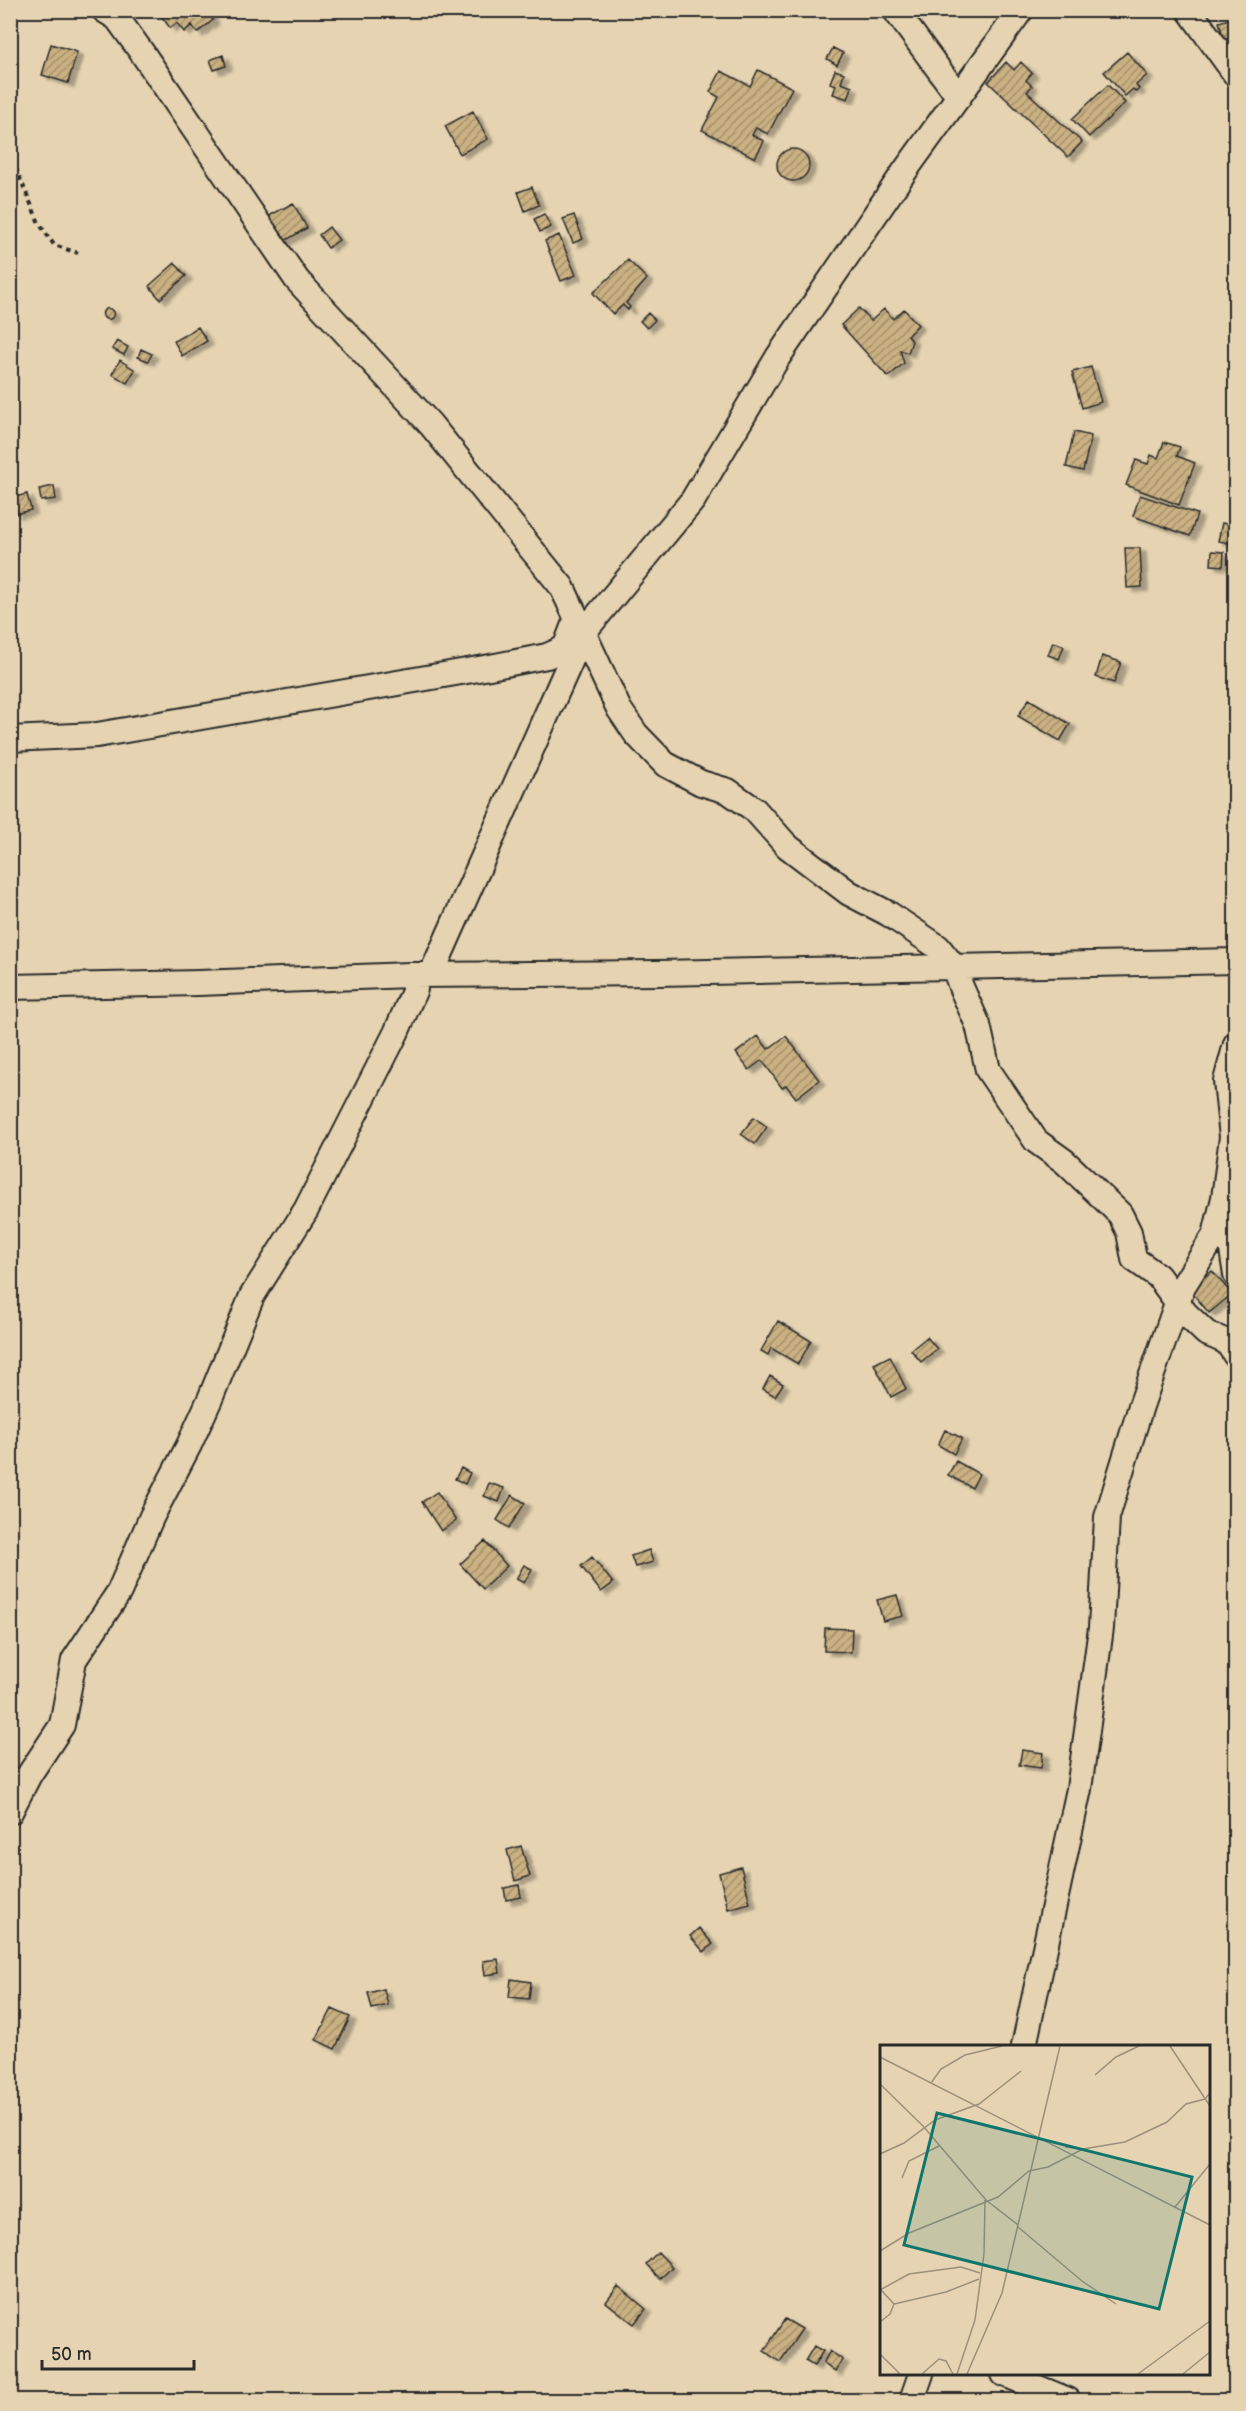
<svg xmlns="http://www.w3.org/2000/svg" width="1246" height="2411" viewBox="0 0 1246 2411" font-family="'Balsamiq Sans',sans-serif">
<defs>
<pattern id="building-hatch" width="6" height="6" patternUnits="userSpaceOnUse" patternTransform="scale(1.5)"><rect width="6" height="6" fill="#cab182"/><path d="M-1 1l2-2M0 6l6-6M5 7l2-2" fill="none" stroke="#a4906b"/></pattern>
<filter id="shadow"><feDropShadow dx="6" dy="4" stdDeviation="1.5" flood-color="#0004"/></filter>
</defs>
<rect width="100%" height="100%" fill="#e5d3b1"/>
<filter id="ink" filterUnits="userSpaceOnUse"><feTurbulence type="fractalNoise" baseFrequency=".0167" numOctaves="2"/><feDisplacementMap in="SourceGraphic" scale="12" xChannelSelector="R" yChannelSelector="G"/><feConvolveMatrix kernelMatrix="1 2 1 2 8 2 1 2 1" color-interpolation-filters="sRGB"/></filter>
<g filter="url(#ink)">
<!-- building -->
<path fill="url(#building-hatch)" stroke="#2b2b2b" stroke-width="1.5" filter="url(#shadow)" d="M157 10H211L208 13 213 20 197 33 192 25 184 32 177 23 170 28Z
M1236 17V37L1224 40 1219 22Z
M51 44 77 52 68 83 42 75Z
M833 48 843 53 837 65 827 59Z
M1127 52 1147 75 1136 85 1139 89 1136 92 1133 89 1125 96 1104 72Z
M223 55 226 66 214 70 210 60Z
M1006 62 1014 70 1021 62 1032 73 1026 80 1032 86 1027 92 1082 142 1068 157 988 82Z
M758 70 792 88 768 134 756 128 752 135 764 141 755 158 702 130 719 97 710 92 721 71 750 86Z
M835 70 844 73 841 83 852 87 848 99 833 94 836 85 830 83Z
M1108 85 1125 103 1089 137 1072 119Z
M473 111 488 139 460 154 445 126Z
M777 165a16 16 0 1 1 32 0a16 16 0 1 1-32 0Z
M532 187 539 205 525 211 518 192Z
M293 203 307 228 281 243 267 217Z
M544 214 551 227 540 232 534 219Z
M574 215 583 239 573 243 563 219Z
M329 227 339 240 328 248 319 235Z
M559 235 576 275 561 281 545 241Z
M628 260 647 279 626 303 630 307 628 310 623 305 613 314 593 293Z
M175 263 186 276 160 299 149 286Z
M859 308 871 321 884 309 893 319 904 309 918 325 908 335 912 341 908 353 900 350 904 363 888 377 841 325Z
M102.5 314a5.5 5.5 0 1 1 11 0a5.5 5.5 0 1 1-11 0Z
M648 313 655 320 647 328 640 321Z
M198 327 207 341 182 356 174 341Z
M117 341 128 347 124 355 112 349Z
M141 349 152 354 148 361 138 357Z
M120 360 135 370 127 383 112 374Z
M1091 367 1101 402 1082 408 1072 372Z
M1074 432 1091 436 1083 471 1066 467Z
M1164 442 1180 447 1177 456 1195 463 1179 505 1126 485 1136 460 1148 464 1151 455 1158 458Z
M54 486 56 499 41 501 39 489Z
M27 494 31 510 15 514 11 498Z
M1140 495 1197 514 1190 536 1133 516Z
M1222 523 1236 526V544L1218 541Z
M1125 548H1140L1142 587 1127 588Z
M1212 551 1224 552 1223 566 1211 565Z
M1053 642 1064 646 1059 659 1048 655Z
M1102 656 1121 662 1114 683 1096 677Z
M1029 699 1070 724 1060 741 1018 716Z
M758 1036 768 1049 786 1036 819 1080 796 1098 786 1085 782 1088 762 1060 749 1070 736 1053Z
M754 1117 767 1127 755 1144 741 1134Z
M1212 1271 1232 1294 1209 1313 1189 1289Z
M778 1321 811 1341 798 1364 771 1348 768 1355 761 1351Z
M927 1337 937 1349 921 1362 911 1350Z
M890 1356 906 1389 891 1397 874 1364Z
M770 1376 783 1384 775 1396 763 1389Z
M945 1430 962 1438 954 1454 938 1445Z
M956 1461 979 1474 972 1488 948 1475Z
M461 1468 470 1473 465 1484 455 1479Z
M489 1483 504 1488 499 1502 484 1496Z
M437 1492 456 1521 441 1531 422 1502Z
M512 1495 525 1503 509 1528 497 1520Z
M485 1541 507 1566 483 1589 460 1564Z
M649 1550 653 1562 635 1567 631 1556Z
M592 1557 613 1583 601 1592 581 1566Z
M524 1565 532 1569 524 1583 516 1579Z
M897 1595 903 1616 883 1621 877 1600Z
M825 1628 852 1629 851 1652 824 1651Z
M1022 1750 1043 1753 1041 1768 1019 1765Z
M521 1846 530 1876 515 1881 507 1850Z
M741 1867 750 1903 728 1909 719 1873Z
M519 1885 521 1897 506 1900 504 1888Z
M699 1928 713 1944 704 1952 690 1936Z
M498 1959 500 1973 485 1975 483 1961Z
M511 1979 531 1982 529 1999 509 1997Z
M384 1989 388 2005 372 2009 368 1993Z
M332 2009 350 2017 335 2049 316 2040Z
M658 2252 672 2267 660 2279 646 2264Z
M618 2286 646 2309 634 2324 606 2302Z
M785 2319 802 2329 780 2362 764 2351Z
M814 2346 823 2351 814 2366 805 2361Z
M830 2351 843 2360 835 2372 823 2363Z"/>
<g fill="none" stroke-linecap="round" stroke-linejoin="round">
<defs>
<path id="minor" d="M104 10 117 18 143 54 297 280 431 425 562 587 619 709 636 734 665 764 701 783 728 791 755 810 787 846 849 893 889 914 938 947 954 967 961 987 978 1025 988 1070 1036 1141 1064 1161 1120 1214 1129 1232 1134 1259 1158 1276 1186 1314 1206 1333 1227 1342 1236 1356
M895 10 959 97
M1189 10 1236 75
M10 739 97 735 490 667 547 656 565 648 573 627
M431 975 583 633 693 500 778 357 907 168 1021 10
M10 987 199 983 410 975 658 973 1236 961
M1226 1212 1236 1275
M10 1812 29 1775 62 1725 74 1660 119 1592 152 1516 189 1445 210 1399 252 1296 306 1210 396 1033 415 989 410 975
M1024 2046 1079 1789 1101 1628 1107 1517 1141 1406 1183 1286 1215 1235 1224 1198 1232 1137 1226 1081 1236 1044
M1004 2374 1068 2400
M912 2400 921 2374"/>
</defs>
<!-- minor casing -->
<use href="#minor" stroke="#2b2b2b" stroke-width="28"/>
<!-- path -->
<path stroke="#2b2b2b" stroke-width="4" stroke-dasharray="4.5 4.5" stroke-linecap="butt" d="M10 162 14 164 39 223 54 245 78 253"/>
<!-- minor -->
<use href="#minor" stroke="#e5d3b1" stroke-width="24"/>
</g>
</g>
<!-- overview -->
<g transform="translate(880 2045)">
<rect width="330" height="330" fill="#e5d3b1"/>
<path fill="none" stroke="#9b907b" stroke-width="1.5" d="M290 1 330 61M0 12 330 180M215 30 236 12 259 1M51 38 61 24 85 10 122 1M0 39 43 81 106 155 138 180M185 102 203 104 245 97 287 77 306 59 325 54 330 48M0 109 24 98 55 75 99 59 141 26M22 133 29 116 59 101M295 162 330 119M138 182 202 236 236 259M0 206 29 188 118 152 149 126 168 122 203 104M0 245 29 229 81 222 100 228M14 259 66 247 99 234M0 277 10 269 14 259 1 245M0 309 20 329M42 329 59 314 66 316 73 329M77 329 95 275 104 209 105 155M87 329 122 248 180 1M258 329 330 276M303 329 330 307"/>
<path fill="#0f766e" fill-opacity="0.15" stroke="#0f766e" stroke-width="3" d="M57 68 312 132 279 264 24 200Z"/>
<rect width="330" height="330" fill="none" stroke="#2b2b2b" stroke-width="3"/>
</g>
<!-- margin -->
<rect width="1246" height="2411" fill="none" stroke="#e5d3b1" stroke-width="36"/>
<rect x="18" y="18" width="1210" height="2375" fill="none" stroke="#2b2b2b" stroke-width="2" filter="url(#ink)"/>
<!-- scale -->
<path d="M42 2360v9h152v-9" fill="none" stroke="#2b2b2b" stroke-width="3"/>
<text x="51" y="2360" font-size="18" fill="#2b2b2b" stroke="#e5d3b1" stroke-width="4.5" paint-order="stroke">50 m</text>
</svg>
